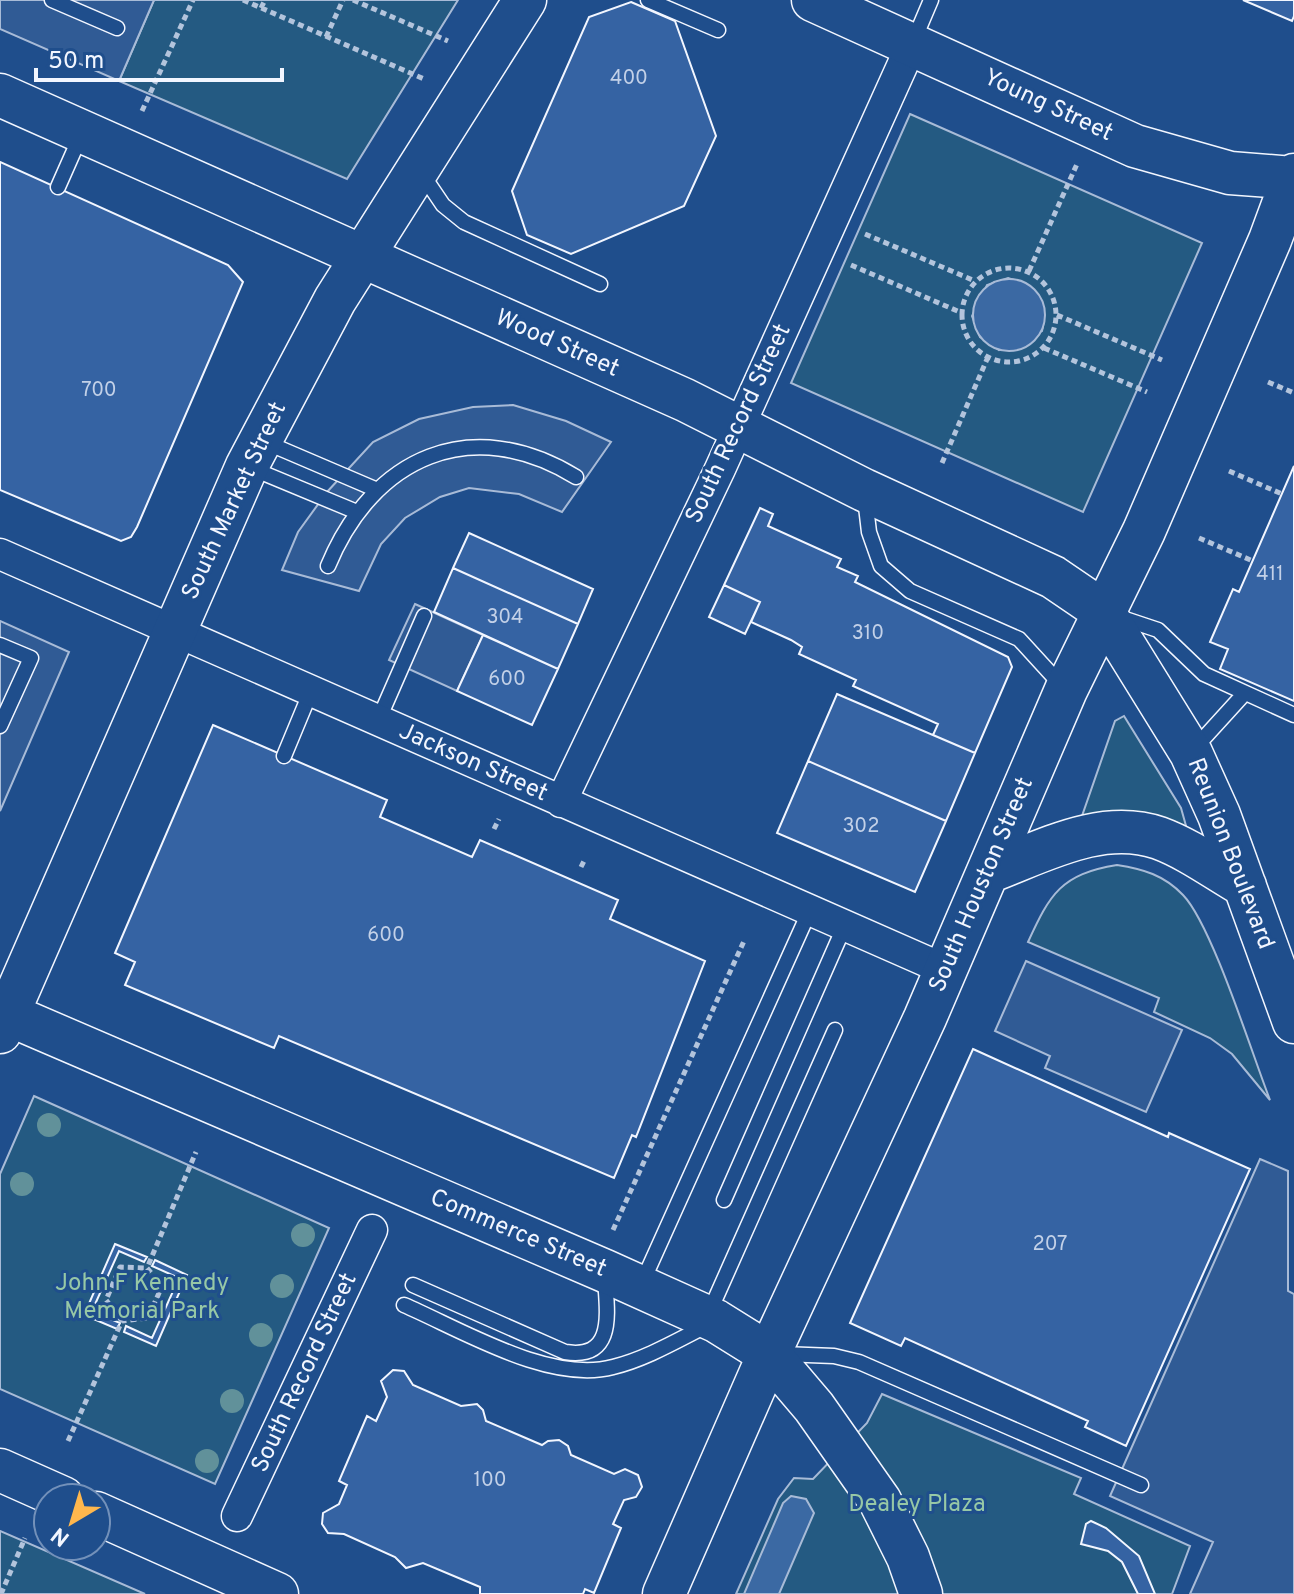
<svg xmlns="http://www.w3.org/2000/svg" width="1294" height="1594" viewBox="0 0 1294 1594" font-family="Overpass,sans-serif">
<rect width="100%" height="100%" fill="#1f4e8c"/>
<!-- green -->
<path fill="#245a82" stroke="#a8bbd7" stroke-width="2" fill-rule="evenodd" d="M154 0H458L347 179 119 81Z
M910 114 1202 243 1083 512 791 383ZM1008 278C1036 287 1050 300 1042 331L999 350 980 337 972 316 987 285Z
M1124 716 1181 808 1188 833 1082 816 1115 721Z
M1117 865C1143 869 1164 875 1183 895 1212 925 1252 1054 1270 1100L1232 1054 1210 1038 1154 1012 1159 998 1028 942C1050 894 1061 874 1117 865Z
M34 1096 329 1228 215 1484 0 1389V1174Z
M882 1394 1081 1478 1074 1494 1190 1546 1172 1594H736L778 1499 794 1478 813 1479 867 1423Z
M0 1531 145 1594H0Z"/>
<!-- parking -->
<path fill="#305b95" stroke="#a8bbd7" stroke-width="2" d="M0 0H154L119 81 0 29Z
M513 405 566 421 611 442 562 512 519 494 469 488 440 497 405 518 381 544 359 591 282 570 298 532 327 492 373 442 419 419 473 407Z
M415 604 483 635 457 691 389 660Z
M0 621 69 652 0 811Z
M1026 961 1182 1030 1146 1112 1045 1068 1050 1056 995 1031Z
M1260 1159 1288 1171V1291L1294 1294V1594H1190L1213 1542 1110 1496Z"/>
<!-- water -->
<path fill="#3b69a3" stroke="#a8bbd7" stroke-width="2" d="M973 315a36 36 0 1 1 72 0a36 36 0 1 1-72 0Z
M791 1496 806 1499 814 1513 779 1594H744L783 1503Z"/>
<!-- building -->
<path fill="#3563a3" stroke="#f2f6ff" stroke-width="2" d="M1243 0H1294V16L1292 21Z
M631 2 675 21 716 136 684 206 571 254 527 235 512 191 589 17Z
M0 162 228 265 243 282 137 527 131 537 121 541 0 490Z
M1294 466V701L1220 669 1228 649 1210 642 1233 589 1239 592Z
M760 508 773 514 768 526 841 559 837 567 858 576 855 582 1008 657 1012 667 975 753 933 735 938 724 853 686 856 680 799 654 802 647 791 640 751 622 760 602 724 585Z
M469 533 593 589 578 624 453 568Z
M453 568 578 624 558 669 434 612Z
M724 585 760 602 745 634 709 617Z
M483 635 558 669 532 725 457 691Z
M837 694 975 753 946 821 808 761Z
M213 725 387 800 380 817 472 857 480 840 618 900 610 919 705 961 636 1137 632 1135 614 1178 279 1036 274 1048 125 985 135 962 115 953Z
M808 761 946 821 915 892 777 833Z
M973 1049 1168 1137 1169 1133 1250 1169 1126 1446 1085 1427 1088 1421 905 1338 901 1346 850 1323Z
M115 1244 147 1257 144 1262 119 1251 92 1311 120 1323 117 1329 84 1315Z
M155 1260 187 1275 156 1346 124 1332 126 1326 152 1338 179 1278 152 1266Z
M393 1370 404 1371 413 1385 461 1406 477 1404 483 1410 486 1421 542 1445 548 1441 559 1440 568 1446 571 1455 614 1474 625 1469 638 1475 642 1487 636 1497 624 1500 613 1524 621 1528 594 1593 585 1589 583 1594H480V1587L423 1563 406 1568 395 1557 344 1534 328 1533 322 1524 323 1513 339 1504 347 1485 339 1481 367 1416 376 1421 387 1397 381 1381Z
M1091 1521 1106 1528 1139 1556 1155 1594H1138L1122 1562 1108 1551 1081 1544 1086 1524Z"/>
<g fill="none" stroke-linecap="round" stroke-linejoin="round">
<defs>
<path id="lane" d="M52 0 117 28
M648 0 718 30
M914 40 931 0
M420 171 443 205 464 222 600 284
M58 187 81 135
M265 442 375 489
M251 468 357 512
M865 498 869 532 881 566 910 591 1019 639 1062 686
M328 566C373 457 471 413 576 477
M1119 617 1158 630 1204 674 1294 715
M0 645 31 658 0 726
M378 721 424 616
M1193 750 1244 694
M284 756 311 691
M724 1200 845 925
M642 1283 810 910
M413 1285 565 1352C616 1360 607 1312 605 1278
M404 1305C462 1330 550 1384 613 1367 646 1359 678 1340 708 1325
M709 1313 835 1030
M782 1354 834 1356 859 1362 1141 1485"/>
<path id="street" d="M0 554 946 970
M561 802 720 469 912 44
M237 1516 372 1230"/>
<path id="secondary" d="M813 0 1135 146 1230 173 1294 178
M0 95 685 400 864 490 1053 577 1103 611 1191 753 1219 815 1294 1022
M988 872C1042 852 1101 818 1159 838 1189 849 1217 870 1245 886
M0 1011 605 1271 716 1321 769 1354 814 1407 880 1501 908 1557 921 1594
M0 1032 247 466 335 300 525 0
M0 1470 63 1498
M96 1513 277 1594
M664 1594 769 1354 925 1018 1066 690 1144 531 1270 240 1294 175"/>
</defs>
<!-- lane casing -->
<use href="#lane" stroke="#f2f6ff" stroke-width="17"/>
<!-- street casing -->
<use href="#street" stroke="#f2f6ff" stroke-width="33"/>
<!-- secondary casing -->
<use href="#secondary" stroke="#f2f6ff" stroke-width="45"/>
<!-- path -->
<path stroke="#b3c4dc" stroke-width="5" stroke-dasharray="6 4" stroke-linecap="butt" d="M243 0 424 79
M353 0 448 41
M261 8 265 0
M326 37 343 0
M142 111 193 0
M865 234 975 281
M851 265 962 313
M962 315a47 47 0 1 1 94 0a47 47 0 1 1-94 0Z
M1029 271 1077 164
M1057 315 1162 360
M1044 348 1147 392
M1268 382 1294 393
M942 463 988 357
M1229 471 1282 494
M1199 538 1253 561
M494 829 499 819
M581 867 585 859
M613 1230 744 941
M122 1321 106 1300 120 1267 147 1268
M68 1441 122 1321 148 1318 162 1286 147 1268 196 1152
M1 1594 25 1538"/>
<!-- lane -->
<use href="#lane" stroke="#1f4e8c" stroke-width="14"/>
<!-- street -->
<use href="#street" stroke="#1f4e8c" stroke-width="30"/>
<!-- secondary -->
<use href="#secondary" stroke="#1f4e8c" stroke-width="42"/>
</g>
<!-- trees -->
<g fill="#61919a">
<circle cx="49" cy="1125" r="12"/>
<circle cx="22" cy="1184" r="12"/>
<circle cx="303" cy="1235" r="12"/>
<circle cx="282" cy="1286" r="12"/>
<circle cx="261" cy="1335" r="12"/>
<circle cx="232" cy="1401" r="12"/>
<circle cx="207" cy="1461" r="12"/>
</g>
<g text-anchor="middle" dominant-baseline="central" stroke-width="6" stroke-linejoin="round" paint-order="stroke">
<!-- number labels -->
<g font-size="20" fill="#c3d1e8">
<text x="629" y="79">400</text>
<text x="99" y="391">700</text>
<text x="1270" y="575">411</text>
<text x="505" y="618">304</text>
<text x="868" y="634">310</text>
<text x="507" y="680">600</text>
<text x="861" y="827">302</text>
<text x="386" y="936">600</text>
<text x="1050" y="1245">207</text>
<text x="490" y="1481">100</text>
</g>
<!-- street labels -->
<g font-size="24" fill="#f2f6ff" stroke="#1f4e8c">
<text transform="translate(1048 106) rotate(25)">Young Street</text>
<text transform="translate(557 344) rotate(24)">Wood Street</text>
<text transform="translate(739 424) rotate(-65)">South Record Street</text>
<text transform="translate(235 501) rotate(-65)">South Market Street</text>
<text transform="translate(473 763) rotate(24)">Jackson Street</text>
<text transform="translate(1230 854) rotate(69)">Reunion Boulevard</text>
<text transform="translate(982 885) rotate(-67)">South Houston Street</text>
<text transform="translate(518 1234) rotate(23)">Commerce Street</text>
<text transform="translate(305 1373) rotate(-65)">South Record Street</text>
</g>
<!-- park labels -->
<g font-size="24" fill="#97c8a6" stroke="#1f4e8c">
<text x="142" y="1284">John F Kennedy<tspan x="142" dy="28">Memorial Park</tspan></text>
<text x="917" y="1505">Dealey Plaza</text>
</g>
</g>
<!-- north arrow -->
<g transform="translate(72 1522) rotate(218)"><circle r="38" fill="#1f4e8c" stroke="#7391ba" stroke-width="2"/>
<path d="M0-6L14 30L0 20L-14 30Z" fill="#ffb74d"/>
<text y="-12" font-size="22" font-weight="bold" text-anchor="middle" fill="#f2f6ff">N</text>
</g>
<!-- scale -->
<path d="M36 68v12h246v-12" fill="none" stroke="#f2f6ff" stroke-width="4"/>
<text x="48" y="68" font-size="24" fill="#f2f6ff" stroke="#1f4e8c" stroke-width="6" paint-order="stroke">50 m</text>
</svg>
